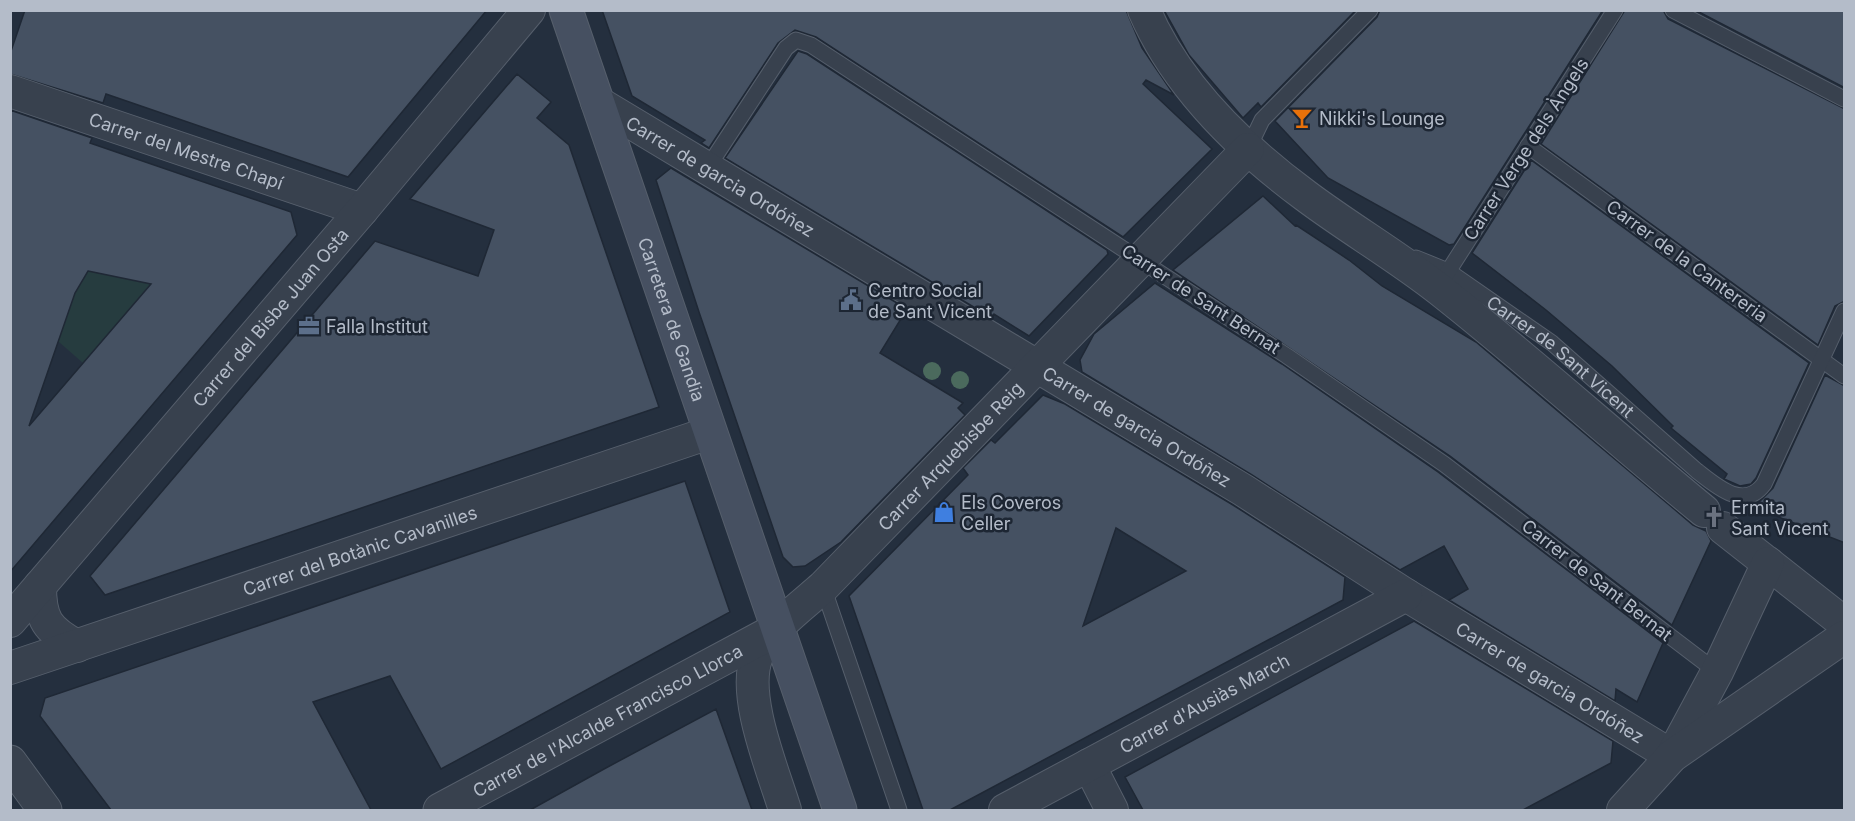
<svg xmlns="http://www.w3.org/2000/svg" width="1855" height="821" viewBox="0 0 1855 821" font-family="Inter,sans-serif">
<rect width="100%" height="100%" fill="#242f3e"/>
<!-- green -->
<path fill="#263c3f" d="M83 270 147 283 158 291 136 301 109 333 136 356 124 372 96 348 83 363 51 335Z"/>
<!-- building -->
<path fill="#455162" stroke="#1f2835" stroke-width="1.5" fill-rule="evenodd" d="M25 10H487L348 177 106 94 103 103 10 74V54Z
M602 10H1126L1142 48 1174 95 1146 80 1143 84 1212 149 1123 237 816 37 795 30 778 43 709 148 701 143 705 140 632 96Z
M1164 10H1356L1261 107 1258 103 1243 118 1189 55Z
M1380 10H1603L1454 244 1449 245 1328 178 1275 121 1377 17Z
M1625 10H1663L1668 19 1845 109V301L1835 306 1818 345 1541 144Z
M1695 10H1845V88Z
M798 51 807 54 1107 250 1108 254 1029 336 994 314 992 318 725 158Z
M517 74 551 102 537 118 569 145 659 407 105 595 90 576 375 241 478 276 494 230 410 199Z
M10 110 92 138 90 143 291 212 297 235 10 572ZM88 271 151 284 29 426 75 293Z
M1531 160 1809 363 1756 478 1751 484 1740 486 1724 479 1727 474 1671 428 1673 426 1612 366 1546 310 1472 253Z
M671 168 907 309 880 353 963 403 958 408 965 415 841 542 805 566 793 567 783 557 699 312 656 180Z
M1263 196 1295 226 1296 225 1349 260 1382 286 1476 342 1693 525 1706 531 1711 541 1672 625 1450 456 1173 270Z
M1155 283 1282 364 1438 472 1663 643 1637 702 1616 689 1615 701 1449 600 1468 589 1444 546 1400 570 1252 475 1082 372 1080 360 1094 334Z
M1825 375 1845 386V543L1748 505 1760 501 1773 488Z
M1043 395 1065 404 1233 505 1345 577 1343 600 950 810H923L849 596 968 475 963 468 991 440 995 443ZM1116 528 1186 571 1083 626Z
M685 481 730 612 441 769 390 676 313 702 371 810H111L40 716 45 698Z
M1414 621 1613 741 1611 763 1523 810H1143L1125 777Z
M716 709 752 810H530L604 769Z"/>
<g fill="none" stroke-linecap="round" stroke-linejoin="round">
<defs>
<g id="service">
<path d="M1673 10 1844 99"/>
<path d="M1528 146 1844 376"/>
<path d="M1248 149 1262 120 1370 10"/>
<path d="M708 167 786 48 796 40 811 45 1287 356 1444 464 1717 672"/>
<path id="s1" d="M1416 258 1448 271 1552 343 1697 471C1716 486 1744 511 1764 484L1844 311"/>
<path d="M1444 278 1615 10"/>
<path d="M823 587 899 810"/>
</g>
<g id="minor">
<path d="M1144 10C1177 87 1241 148 1306 196 1350 229 1397 256 1440 290 1530 361 1615 438 1704 511"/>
<path id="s2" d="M10 91 362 210"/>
<path id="s3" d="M597 102 1243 490 1406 595 1672 756"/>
<path d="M1723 528 1844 623"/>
<path d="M40 586C40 619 47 630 77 646"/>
<path id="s4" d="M10 621 362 210 529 10"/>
<path id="s5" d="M10 668 709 433"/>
<path d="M1674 752 1717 672 1768 563"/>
<path d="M1089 765 1112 810"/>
<path id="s6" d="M785 810C773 770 741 695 757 656 766 632 804 604 823 587L1248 149"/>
<path id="s7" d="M1005 810 1406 595"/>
<path d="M1623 810 1672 756 1844 637"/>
</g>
<g id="tertiary">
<path d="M10 762 45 810"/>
<path id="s8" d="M440 810 776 630"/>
</g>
<g id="secondary">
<path id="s9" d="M566 10 840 810"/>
</g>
</defs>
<!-- service casing -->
<use href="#service" stroke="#565f6c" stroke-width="17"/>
<!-- minor casing -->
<use href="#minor" stroke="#565f6c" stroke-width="34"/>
<!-- tertiary casing -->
<use href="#tertiary" stroke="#565f6c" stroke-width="35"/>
<!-- secondary casing -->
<use href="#secondary" stroke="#565f6c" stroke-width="35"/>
<!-- service -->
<use href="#service" stroke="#38414e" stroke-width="15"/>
<!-- minor -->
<use href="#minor" stroke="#38414e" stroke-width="32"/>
<!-- tertiary -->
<use href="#tertiary" stroke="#38414e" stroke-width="33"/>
<!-- secondary -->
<use href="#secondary" stroke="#465061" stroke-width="33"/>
</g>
<!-- trees -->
<g fill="#4b6a5d">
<circle cx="932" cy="371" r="9"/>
<circle cx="960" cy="380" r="9"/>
</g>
<!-- icons -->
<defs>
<symbol id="bar-bare" viewBox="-9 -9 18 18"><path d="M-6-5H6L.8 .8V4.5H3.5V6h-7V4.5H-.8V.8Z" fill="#e8710a" stroke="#1d2633" stroke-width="2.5" paint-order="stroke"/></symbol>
<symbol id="civic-bare" viewBox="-9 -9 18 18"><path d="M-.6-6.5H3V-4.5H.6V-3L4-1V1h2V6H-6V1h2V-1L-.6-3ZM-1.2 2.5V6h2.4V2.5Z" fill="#5c6f8a" stroke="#1d2633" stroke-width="2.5" paint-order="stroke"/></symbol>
<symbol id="office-bare" viewBox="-9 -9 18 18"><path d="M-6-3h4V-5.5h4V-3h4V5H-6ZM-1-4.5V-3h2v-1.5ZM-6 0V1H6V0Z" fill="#5c6f8a" stroke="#1d2633" stroke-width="2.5" paint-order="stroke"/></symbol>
<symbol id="shop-bare" viewBox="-9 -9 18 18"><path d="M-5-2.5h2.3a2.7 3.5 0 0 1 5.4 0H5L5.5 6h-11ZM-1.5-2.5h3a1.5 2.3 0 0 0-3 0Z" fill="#3f7fe0" stroke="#1d2633" stroke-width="2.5" paint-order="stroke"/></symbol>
<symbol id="church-bare" viewBox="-9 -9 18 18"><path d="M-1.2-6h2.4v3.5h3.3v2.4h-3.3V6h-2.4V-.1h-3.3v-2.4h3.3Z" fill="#6b7280" stroke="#1d2633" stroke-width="2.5" paint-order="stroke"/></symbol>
</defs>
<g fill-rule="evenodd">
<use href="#bar-bare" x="1287" y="103" width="30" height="30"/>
<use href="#civic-bare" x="836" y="285" width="30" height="30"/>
<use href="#office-bare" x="294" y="311" width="30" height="30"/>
<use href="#shop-bare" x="929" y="497" width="30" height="30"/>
<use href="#church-bare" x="1699" y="502" width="30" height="30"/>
</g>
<g text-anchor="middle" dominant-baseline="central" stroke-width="5" stroke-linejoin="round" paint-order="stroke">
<!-- poi labels -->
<g font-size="18" fill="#b4bcc9" stroke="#1d2633" text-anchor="start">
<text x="1319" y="118">Nikki's Lounge</text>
<text x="868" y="290">Centro Social<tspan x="868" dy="21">de Sant Vicent</tspan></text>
<text x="326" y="326">Falla Institut</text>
<text x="961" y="502">Els Coveros<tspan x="961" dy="21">Celler</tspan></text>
<text x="1731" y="507">Ermita<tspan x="1731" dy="21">Sant Vicent</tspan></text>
</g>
<!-- street labels -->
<g font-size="18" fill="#b4bcc9" stroke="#1d2633">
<text transform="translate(1526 149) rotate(-57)">Carrer Verge dels Àngels</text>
<text stroke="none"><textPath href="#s2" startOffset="186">Carrer del Mestre Chapí</textPath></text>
<text stroke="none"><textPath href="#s3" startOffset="144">Carrer de garcia Ordóñez</textPath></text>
<text transform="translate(1687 261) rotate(36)">Carrer de la Cantereria</text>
<text transform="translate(1201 299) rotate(33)">Carrer de Sant Bernat</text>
<text stroke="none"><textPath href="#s4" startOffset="400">Carrer del Bisbe Juan Osta</textPath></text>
<text stroke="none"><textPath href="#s9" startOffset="327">Carretera de Gandia</textPath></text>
<text stroke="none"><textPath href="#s1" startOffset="176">Carrer de Sant Vicent</textPath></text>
<text stroke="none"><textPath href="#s3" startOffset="630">Carrer de garcia Ordóñez</textPath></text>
<text stroke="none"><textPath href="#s6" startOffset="438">Carrer Arquebisbe Reig</textPath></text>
<text stroke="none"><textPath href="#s5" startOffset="369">Carrer del Botànic Cavanilles</textPath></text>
<text transform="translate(1597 580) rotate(38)">Carrer de Sant Bernat</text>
<text stroke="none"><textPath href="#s3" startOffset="1116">Carrer de garcia Ordóñez</textPath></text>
<text stroke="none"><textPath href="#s7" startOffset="226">Carrer d'Ausiàs March</textPath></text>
<text stroke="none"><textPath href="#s8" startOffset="190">Carrer de l'Alcalde Francisco Llorca</textPath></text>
</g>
</g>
<!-- border -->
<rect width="1855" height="821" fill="none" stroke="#b4bcc9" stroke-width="24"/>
</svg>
